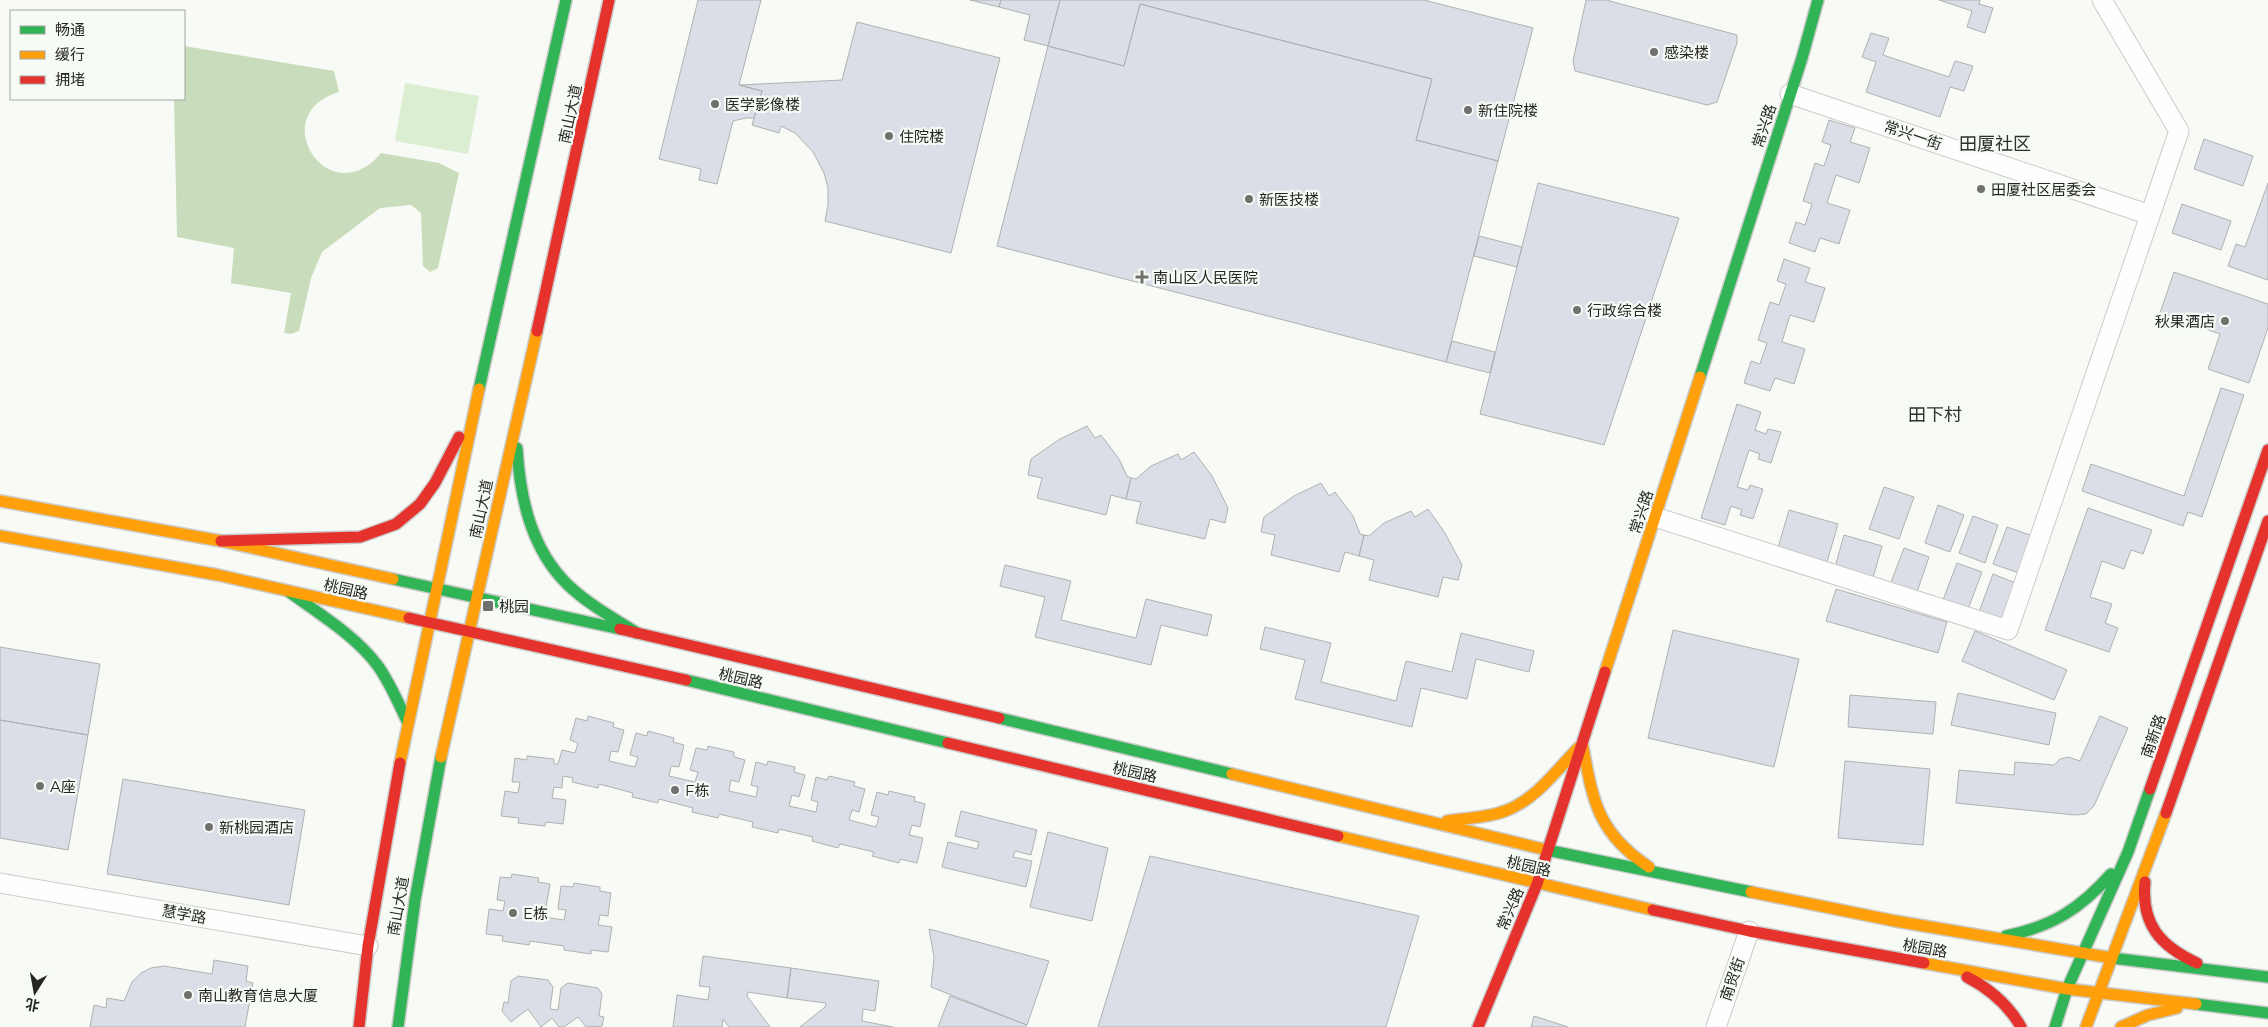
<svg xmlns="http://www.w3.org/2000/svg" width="2268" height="1027" viewBox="0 0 2268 1027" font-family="Montserrat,'Noto Sans SC',sans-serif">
<rect width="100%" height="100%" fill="#f8faf6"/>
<!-- green -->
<path fill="#dceed1" d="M405 83 479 96 468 154 395 141Z"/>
<!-- forest -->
<path fill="#c9dcbc" d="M184 46 334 71 339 92C263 115 330 215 381 153L439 163 459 173 438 268 430 272 423 266 421 213 411 205 380 208 322 252 311 278 299 331 291 334 284 333 291 293 231 283 234 248 177 237 174 99H184Z"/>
<!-- building -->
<path fill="#dbdee7" stroke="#b0b1b1" d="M698 0H761L739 85 762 91 754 118H746L733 121 717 184 699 180 701 169 659 159Z
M970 0H1001L999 7Z
M1001 0H1060L1048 46 1024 40 1030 15 999 7Z
M1060 0H1424L1533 28 1498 161 1416 140 1432 79 1140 4 1124 66 1048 46Z
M1586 0H1606L1737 35V43L1717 102 1707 105 1575 71 1573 61Z
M1939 0H1980L1979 4 1993 8 1985 33 1967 27 1972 11Z
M1140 4 1432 79 1416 140 1498 161 1446 362 997 246 1048 46 1124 66Z
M857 22 1000 58 951 253 825 221 828 205V188L824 173 813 152 795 133 781 126 779 133 752 125 762 91 739 85 842 80Z
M1871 33 1889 38 1883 55 1949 77 1955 61 1973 66 1964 91 1950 87 1940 117 1866 92 1876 62 1862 57Z
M1829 120 1855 128 1850 142 1870 148 1859 183 1836 175 1827 203 1850 210 1839 244 1820 238 1815 252 1789 243 1796 222 1805 225 1812 204 1803 201 1815 163 1824 166 1831 145 1822 142Z
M2204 139 2253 156 2243 186 2194 169Z
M1538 183 1679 218 1604 445 1480 414Z
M2268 183V280L2228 266 2236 244 2245 247Z
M2182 204 2231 221 2221 250 2172 233Z
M1479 236 1522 247 1517 267 1474 256Z
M1784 259 1810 268 1805 282 1825 288 1814 322 1790 315 1782 342 1805 349 1794 384 1775 378 1770 391 1744 383 1751 361 1760 364 1767 343 1758 340 1770 302 1779 305 1786 284 1777 281Z
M2174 272 2268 304V328L2249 383 2208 369 2220 334 2160 313Z
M1452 341 1495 352 1490 373 1446 362Z
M2221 388 2244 395 2202 517 2188 512 2183 526 2082 491 2091 464 2184 496Z
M1737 404 1761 412 1755 430 1766 434 1768 429 1781 432 1771 463 1758 459 1760 454 1749 450 1737 487 1748 490 1750 485 1763 489 1753 519 1740 515 1742 510 1731 506 1725 525 1701 518Z
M1087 426 1095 438 1101 435 1119 459 1127 476 1131 478 1126 499 1111 495 1106 515 1037 498 1042 478 1028 475 1031 459 1060 439Z
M1194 452 1212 476 1228 508 1225 523 1210 519 1205 539 1136 523 1141 502 1126 499 1131 478 1136 479 1151 466 1178 454 1181 460Z
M1321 483 1329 496 1335 492 1353 516 1360 534 1364 535 1359 556 1345 552 1339 572 1271 555 1275 535 1261 532 1264 517 1294 496Z
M1884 487 1914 497 1899 539 1869 529Z
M1938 505 1964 515 1950 552 1925 543Z
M2088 508 2152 530 2143 554 2131 550 2124 569 2102 561 2090 597 2112 604 2105 623 2118 628 2109 652 2045 630Z
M1428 509 1445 533 1462 565 1458 580 1443 577 1438 597 1369 580 1374 560 1359 556 1364 535 1369 536 1384 523 1411 511 1415 517Z
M1789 510 1838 524 1827 562 1778 548Z
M1973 516 1998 525 1985 563 1959 553Z
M2007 527 2033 536 2019 573 1993 564Z
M1844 535 1882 546 1873 578 1835 567Z
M1904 548 1929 557 1916 595 1890 585Z
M1957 563 1982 572 1968 609 1943 600Z
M1005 565 1071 581 1061 620 1136 638 1146 599 1212 615 1207 636 1161 625 1151 665 1035 637 1045 597 1000 586Z
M1993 574 2018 584 2004 621 1979 612Z
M1836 589 1947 622 1938 653 1826 621Z
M1265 627 1331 643 1321 682 1396 701 1406 661 1452 672 1461 633 1534 651 1529 672 1476 659 1467 699 1421 688 1412 727 1295 699 1305 660 1260 649Z
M1673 630 1799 659 1774 767 1648 738Z
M1975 631 2067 670 2054 700 1962 661Z
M0 647 100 664 88 735 0 720Z
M1958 693 2056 713 2049 745 1951 725Z
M1850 695 1936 702 1933 734 1848 727Z
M588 716 614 723 613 727 624 730 618 752 611 751 609 761 635 767 638 757 630 755 636 733 647 736 648 731 674 738 673 742 684 745 679 767 671 766 669 776 695 782 698 772 690 770 696 748 707 750 708 746 734 752V757L745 760 739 782 731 780 729 791 756 797 758 787 751 785 756 762 767 765 768 761 795 767 794 772 805 775 799 797 792 795 789 806 816 812 818 802 811 800 816 777 827 780 829 776 855 782 854 786 865 789 859 812 852 810 849 820 876 827 879 817 871 815 877 792 888 795 889 791 915 797 914 801 925 804 920 827 912 825 909 835 923 838 917 863 900 859 899 863 872 856 874 852 840 844 838 848 812 841 813 837 779 829 778 833 752 827 753 822 719 814 718 818 692 812 693 808 659 799 658 803 632 797 633 793 599 784 598 788 572 782 573 778 563 776 562 788 554 787 552 798 566 800 563 824 546 822 545 826 518 823 519 818 501 816 505 791 518 793 520 782H512L515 758 527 760V756L554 759V764H558L562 750 575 753 578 743 570 740 576 718 587 721Z
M2100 716 2128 728 2094 806 2086 814 2075 815 1956 803 1959 770 2014 775 2015 762 2054 765 2060 759 2068 757 2080 761Z
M0 720 88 735 68 850 0 838Z
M1845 761 1930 769 1923 845 1838 838Z
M123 779 305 810 289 905 107 874Z
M961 811 1037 830 1031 855 1015 851 1013 857 1032 861 1026 887 942 867 948 842 977 849 979 842 955 836Z
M1048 832 1108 848 1092 921 1030 907Z
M1150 856 1419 916 1386 1027H1098Z
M512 874 539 878 538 882 550 884 546 907 539 906 537 916 564 920 566 910 558 909 561 886 573 887 574 883 600 887V891L611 893 608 916 600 915 598 925 612 927 608 952 591 950V954L564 950V946L530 941 529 945 502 941 503 936 486 934 489 909 503 911 505 901 497 900 500 877 511 878Z
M929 929 1049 961 1027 1025 931 987 934 957Z
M703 956 791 968 787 998 748 992 747 996 770 1027H729L723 1019 722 1027H673L677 995 708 1000 710 987 699 986Z
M214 960 248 966 246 981 253 983 245 1027H90L94 1005 106 1008 107 998 124 1001 132 982 141 973 151 968 164 966 212 974Z
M791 968 879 981 875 1011 863 1009 862 1021 893 1027H800L825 1007 826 1003 787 998Z
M518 976 548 980 553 987 550 1009 558 1010 561 988 568 983 598 988 602 994 599 1016 604 1017 602 1026 586 1027 578 1017 564 1027H559L552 1018 541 1027 528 1009 511 1022 502 1011 504 1002 508 1003 511 981Z
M950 996 1027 1025 1026 1027H938Z
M1534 1016 1568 1027H1531Z"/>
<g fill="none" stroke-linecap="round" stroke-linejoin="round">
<defs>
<path id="street" d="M1790 94 2150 215
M1655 517 2008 630 2179 131 2102 0
M0 883 368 946
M1716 1027 1749 931"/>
<path id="fast" d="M1700 377 1802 58 1818 0
M479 389 566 0
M517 448C520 498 531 549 568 585 588 604 613 618 637 633
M393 579 620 629
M288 591C319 614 355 635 378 666 390 683 398 702 407 721
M686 680 948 743
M999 718 1232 774
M1547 850 1751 892
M2006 936C2053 926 2080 909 2111 874
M2112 958 2268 977
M2196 1004 2268 1013
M398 1027 415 900 441 757
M2055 1027 2067 989 2128 852 2150 789"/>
<path id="slow" d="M0 501 221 541 393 579
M0 536 218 575 409 618
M1605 672 1700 377
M1583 747C1593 803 1599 834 1649 867
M441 757 537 331
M400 763 479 389
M1232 774 1547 850
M1447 821C1466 818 1487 818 1505 811 1535 800 1556 771 1578 748
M1338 836 1653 910
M1751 892 1895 921 2112 958
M1924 963 2067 989 2196 1004
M2086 1027 2166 813
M2121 1027 2148 1015 2177 1008"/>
<path id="jam" d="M537 331 609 0
M221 541 360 537 396 524 420 504 435 483 459 437
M409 618 686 680
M620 629 999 718
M948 743 1338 836
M2150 789 2268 450
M2166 813 2268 521
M2145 882C2141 924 2160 946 2197 963
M1653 910 1749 931 1924 963
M1967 977C1990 989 2008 1004 2021 1027
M359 1027 368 946 400 763
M1478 1027 1537 884 1605 672"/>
</defs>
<!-- street casing -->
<use href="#street" stroke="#cbccca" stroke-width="21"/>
<!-- fast casing -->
<use href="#fast" stroke="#cbccca" stroke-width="14"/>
<!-- slow casing -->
<use href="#slow" stroke="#cbccca" stroke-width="14"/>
<!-- jam casing -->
<use href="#jam" stroke="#cbccca" stroke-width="14"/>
<!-- street -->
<use href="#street" stroke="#fefefe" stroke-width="19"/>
<!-- fast -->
<use href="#fast" stroke="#30b455" stroke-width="11"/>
<!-- slow -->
<use href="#slow" stroke="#ff9f0a" stroke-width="11"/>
<!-- jam -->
<use href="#jam" stroke="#e5322d" stroke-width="11"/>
</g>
<!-- markers -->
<g fill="#70716e" stroke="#f7fbf5" stroke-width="2">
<circle cx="1654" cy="52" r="5"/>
<circle cx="715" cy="104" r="5"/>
<circle cx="1468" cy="110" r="5"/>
<circle cx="889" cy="136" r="5"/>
<circle cx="1981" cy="189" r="5"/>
<circle cx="1249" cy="199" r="5"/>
<path d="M1139.5 269.5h5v5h5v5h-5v5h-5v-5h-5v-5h5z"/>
<circle cx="1577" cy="310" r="5"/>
<circle cx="2225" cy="321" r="5"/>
<rect x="482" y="600" width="12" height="12" rx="2.5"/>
<circle cx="40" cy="786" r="5"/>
<circle cx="675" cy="790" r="5"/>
<circle cx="209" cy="827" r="5"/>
<circle cx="513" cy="913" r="5"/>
<circle cx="188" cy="995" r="5"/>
</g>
<g text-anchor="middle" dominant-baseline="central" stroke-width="4.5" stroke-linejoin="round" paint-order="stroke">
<!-- poi labels -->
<g font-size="15" fill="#262725" stroke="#f7fbf5" text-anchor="start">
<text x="1664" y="52">感染楼</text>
<text x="725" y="104">医学影像楼</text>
<text x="1478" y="110">新住院楼</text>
<text x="899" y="136">住院楼</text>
<text x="1991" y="189">田厦社区居委会</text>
<text x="1259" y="199">新医技楼</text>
<text x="1153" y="277">南山区人民医院</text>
<text x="1587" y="310">行政综合楼</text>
<text x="2215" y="321" text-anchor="end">秋果酒店</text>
<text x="499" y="606">桃园</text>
<text x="50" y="786">A座</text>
<text x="685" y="790">F栋</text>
<text x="219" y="827">新桃园酒店</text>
<text x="523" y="913">E栋</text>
<text x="198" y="995">南山教育信息大厦</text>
</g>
<!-- street labels -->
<g font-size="15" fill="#262725" stroke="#f7fbf5">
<text transform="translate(570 114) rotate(-78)">南山大道</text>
<text transform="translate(1764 126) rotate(-72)">常兴路</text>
<text transform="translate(1913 135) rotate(19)">常兴一街</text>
<text transform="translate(481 509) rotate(-78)">南山大道</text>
<text transform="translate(1641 512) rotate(-72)">常兴路</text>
<text transform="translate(346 589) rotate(13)">桃园路</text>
<text transform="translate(741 678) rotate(13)">桃园路</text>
<text transform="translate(2153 736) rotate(-71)">南新路</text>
<text transform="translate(1135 772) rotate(13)">桃园路</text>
<text transform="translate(1529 866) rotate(13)">桃园路</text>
<text transform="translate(398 906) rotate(-80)">南山大道</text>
<text transform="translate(1510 909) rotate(-67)">常兴路</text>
<text transform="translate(184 914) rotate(10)">慧学路</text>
<text transform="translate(1925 948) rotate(10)">桃园路</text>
<text transform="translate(1732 979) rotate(-71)">南贸街</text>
</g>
<!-- quarter labels -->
<g font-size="18" fill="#2f312d" stroke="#f7fbf5">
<text x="1995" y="144">田厦社区</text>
<text x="1935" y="415">田下村</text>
</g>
</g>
<!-- legend -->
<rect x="10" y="10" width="175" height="90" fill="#f7fbf5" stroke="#a3a6a2"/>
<rect x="20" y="26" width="25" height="8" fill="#30b455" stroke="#a3a6a2"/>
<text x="55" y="35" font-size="15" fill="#262725">畅通</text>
<rect x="20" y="51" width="25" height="8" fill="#ff9f0a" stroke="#a3a6a2"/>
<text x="55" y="60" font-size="15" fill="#262725">缓行</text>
<rect x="20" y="76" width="25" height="8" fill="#e5322d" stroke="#a3a6a2"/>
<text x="55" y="85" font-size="15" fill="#262725">拥堵</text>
<!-- north arrow -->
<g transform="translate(35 992) rotate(191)" stroke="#f7fbf5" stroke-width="4" paint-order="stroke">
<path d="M0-4L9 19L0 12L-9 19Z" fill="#262725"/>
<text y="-8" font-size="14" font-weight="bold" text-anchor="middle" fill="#262725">北</text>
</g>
</svg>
